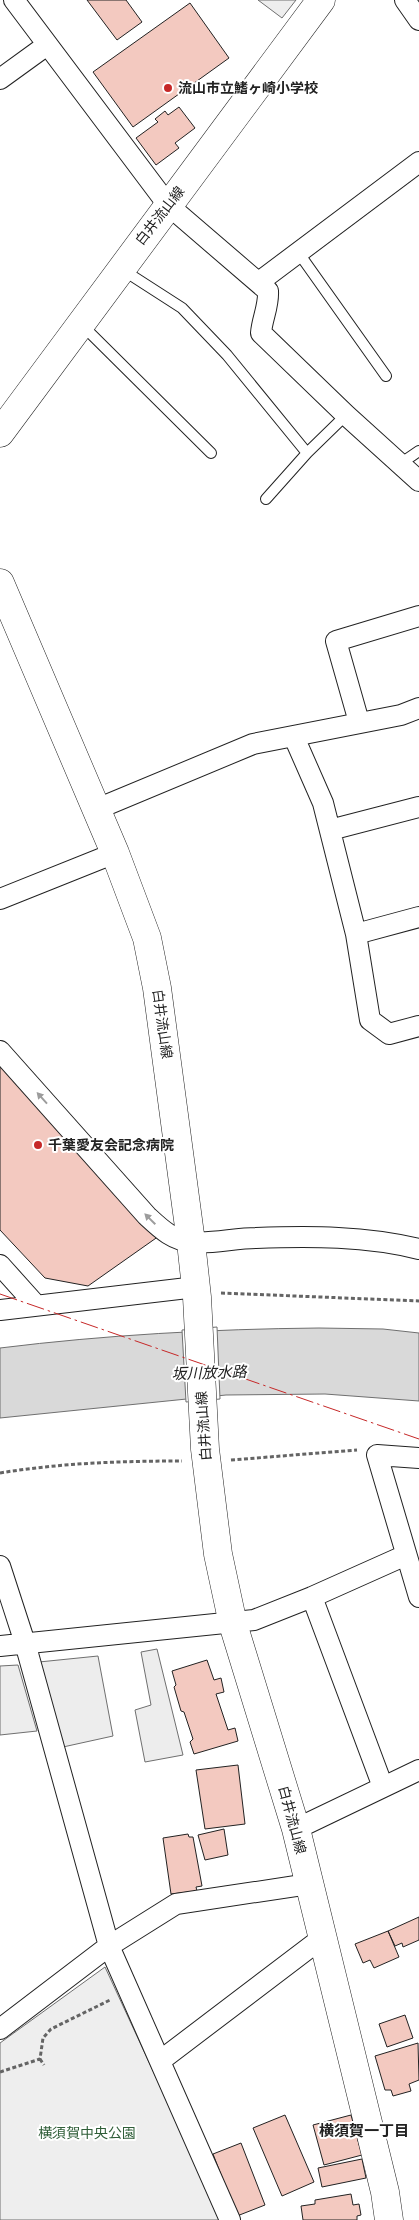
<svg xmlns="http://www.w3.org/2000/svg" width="419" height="2220" viewBox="0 0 419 2220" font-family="'Fira Sans Condensed','Noto Sans JP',sans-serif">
<rect width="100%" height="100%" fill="#fff"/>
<!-- green -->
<path fill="#eee" stroke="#6f6f6f" d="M258 0H296L282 18Z
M105 1967 222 2220H0V2043Z"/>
<!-- parking -->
<path fill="#ededed" stroke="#6f6f6f" d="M157 1649 183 1755 145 1762 135 1710 151 1705 141 1652Z
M98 1656 113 1736 63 1747 39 1662Z
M18 1665 37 1731 0 1735V1666Z"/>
<!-- water -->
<path fill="#d9d9d9" stroke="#6f6f6f" d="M319 1328 383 1329 419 1333V1401L325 1394 226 1395 0 1418V1348C105 1335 212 1329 319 1328Z"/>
<!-- pier -->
<path fill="#fff" stroke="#6f6f6f" d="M217 1327 220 1399 186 1402 182 1330Z"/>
<!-- building -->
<path fill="#f3c9c0" stroke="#222" d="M87 0H126L142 22 117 40Z
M190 3 229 58 133 127 93 72Z
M179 107 195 128 175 143 179 148 156 165 136 138 158 122 155 119 165 111 168 115Z
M0 1061 159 1236 88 1286 45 1278 0 1230Z
M207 1660 214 1680 221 1678 224 1692 216 1694 228 1730 235 1728 238 1741 194 1754 190 1742 193 1739 184 1712 181 1711 174 1687 176 1685 172 1671Z
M238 1765 245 1824 205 1829 196 1770Z
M224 1829 228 1855 205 1860 198 1835Z
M188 1834 189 1837H193L202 1886 196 1887 197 1891 171 1894 163 1838Z
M419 1917V1940L403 1947 402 1943 395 1946 388 1931Z
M388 1931 399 1957 374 1968 370 1960 363 1963 355 1944Z
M405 2015 413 2038 387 2047 379 2024Z
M418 2043 419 2080 409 2084 411 2091 393 2096 391 2090H385L375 2056Z
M285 2115 314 2182 282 2196 253 2128Z
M351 2115 362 2155 324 2165 313 2125Z
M241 2143 265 2205 237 2216 213 2154Z
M362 2159 366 2178 322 2187 318 2168Z
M351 2194 353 2205 359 2204 361 2215 357 2216V2220H303L301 2206 315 2204V2200Z"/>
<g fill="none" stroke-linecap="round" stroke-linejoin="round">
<defs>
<path id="lane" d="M298 252 386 376
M123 270 182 308 227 355 307 453
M82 325 211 453
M400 464 419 451
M266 499 307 453 346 415"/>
<path id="street" d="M14 0 168 205 268 291C269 306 262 319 261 333L346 415 419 481
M405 0 419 20
M0 79 47 45
M259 282 419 162
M359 722 336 641 419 616
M294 737 323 803 356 934 370 1020 389 1034 419 1026
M97 809 253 744 401 715 419 708
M330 830 419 807
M0 899 115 853
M356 934 419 917
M0 1051 147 1216C161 1229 172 1240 192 1242 212 1244 235 1238 256 1238 311 1236 366 1236 419 1249
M0 1265 35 1304
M0 1310 196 1287
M419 1458 377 1455 419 1597
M0 1566 25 1643 109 1946 230 2220
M312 1597 383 1787
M0 1646 254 1620 312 1597 406 1555
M296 1829 419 1770
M0 2029 109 1946 176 1904 309 1884
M160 2061 322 1938"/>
<path id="secondary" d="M0 433 321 0
M0 583 115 853 147 938 157 988 191 1242 197 1297 205 1449 218 1554 233 1624 296 1829 385 2192 389 2220"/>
</defs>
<!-- lane casing -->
<use href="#lane" stroke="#222" stroke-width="12"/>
<!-- street casing -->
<use href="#street" stroke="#222" stroke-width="22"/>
<!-- secondary casing -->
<use href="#secondary" stroke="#222" stroke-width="29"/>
<!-- path -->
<path stroke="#646464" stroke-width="3" stroke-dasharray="4 2.5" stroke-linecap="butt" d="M221 1293 419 1301
M231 1460 357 1450
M0 1473C60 1463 122 1461 182 1461
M40 2059 44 2065
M0 2072 40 2059 43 2038 51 2029 110 2000"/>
<!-- lane -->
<use href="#lane" stroke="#fff" stroke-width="10"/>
<!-- street -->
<use href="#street" stroke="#fff" stroke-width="20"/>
<!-- secondary -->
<use href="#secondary" stroke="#fff" stroke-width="28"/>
<!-- power -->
<path stroke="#c62828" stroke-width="1" stroke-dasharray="18 4 2.5 4" stroke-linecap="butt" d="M0 1294 419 1439"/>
</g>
<!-- one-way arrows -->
<defs><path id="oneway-solid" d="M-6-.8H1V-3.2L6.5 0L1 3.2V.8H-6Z" transform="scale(1.25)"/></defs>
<g fill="#9c9c9c">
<use href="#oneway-solid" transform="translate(42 1098) rotate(-132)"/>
<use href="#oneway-solid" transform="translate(150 1219) rotate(-135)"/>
</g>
<!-- markers -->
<g fill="#c62828" stroke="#fff" stroke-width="2">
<circle cx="168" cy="88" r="5"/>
<circle cx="38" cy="1145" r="5"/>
</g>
<g text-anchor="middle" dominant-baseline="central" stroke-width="4" stroke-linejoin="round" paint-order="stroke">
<!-- poi labels -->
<g font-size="14" font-weight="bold" fill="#222" stroke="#fff" text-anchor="start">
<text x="178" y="88">流山市立鰭ヶ崎小学校</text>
<text x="48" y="1145">千葉愛友会記念病院</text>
</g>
<!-- street labels -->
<g font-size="14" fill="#222" stroke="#fff">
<text transform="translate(160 216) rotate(-52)">白井流山線</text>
<text transform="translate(162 1024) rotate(82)">白井流山線</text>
<text transform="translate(204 1426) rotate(-94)">白井流山線</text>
<text transform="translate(292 1820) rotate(75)">白井流山線</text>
</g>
<!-- park labels -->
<g font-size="14" fill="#2f5e38" stroke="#fff">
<text x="87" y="2133">横須賀中央公園</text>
</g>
<!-- water labels -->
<g font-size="15" font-style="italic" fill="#222" stroke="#fff">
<text transform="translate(209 1373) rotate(-2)">坂川放水路</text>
</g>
<!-- neighbourhood labels -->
<g font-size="15" font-weight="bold" fill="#222" stroke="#fff">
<text x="364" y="2131">横須賀一丁目</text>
</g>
</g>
</svg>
